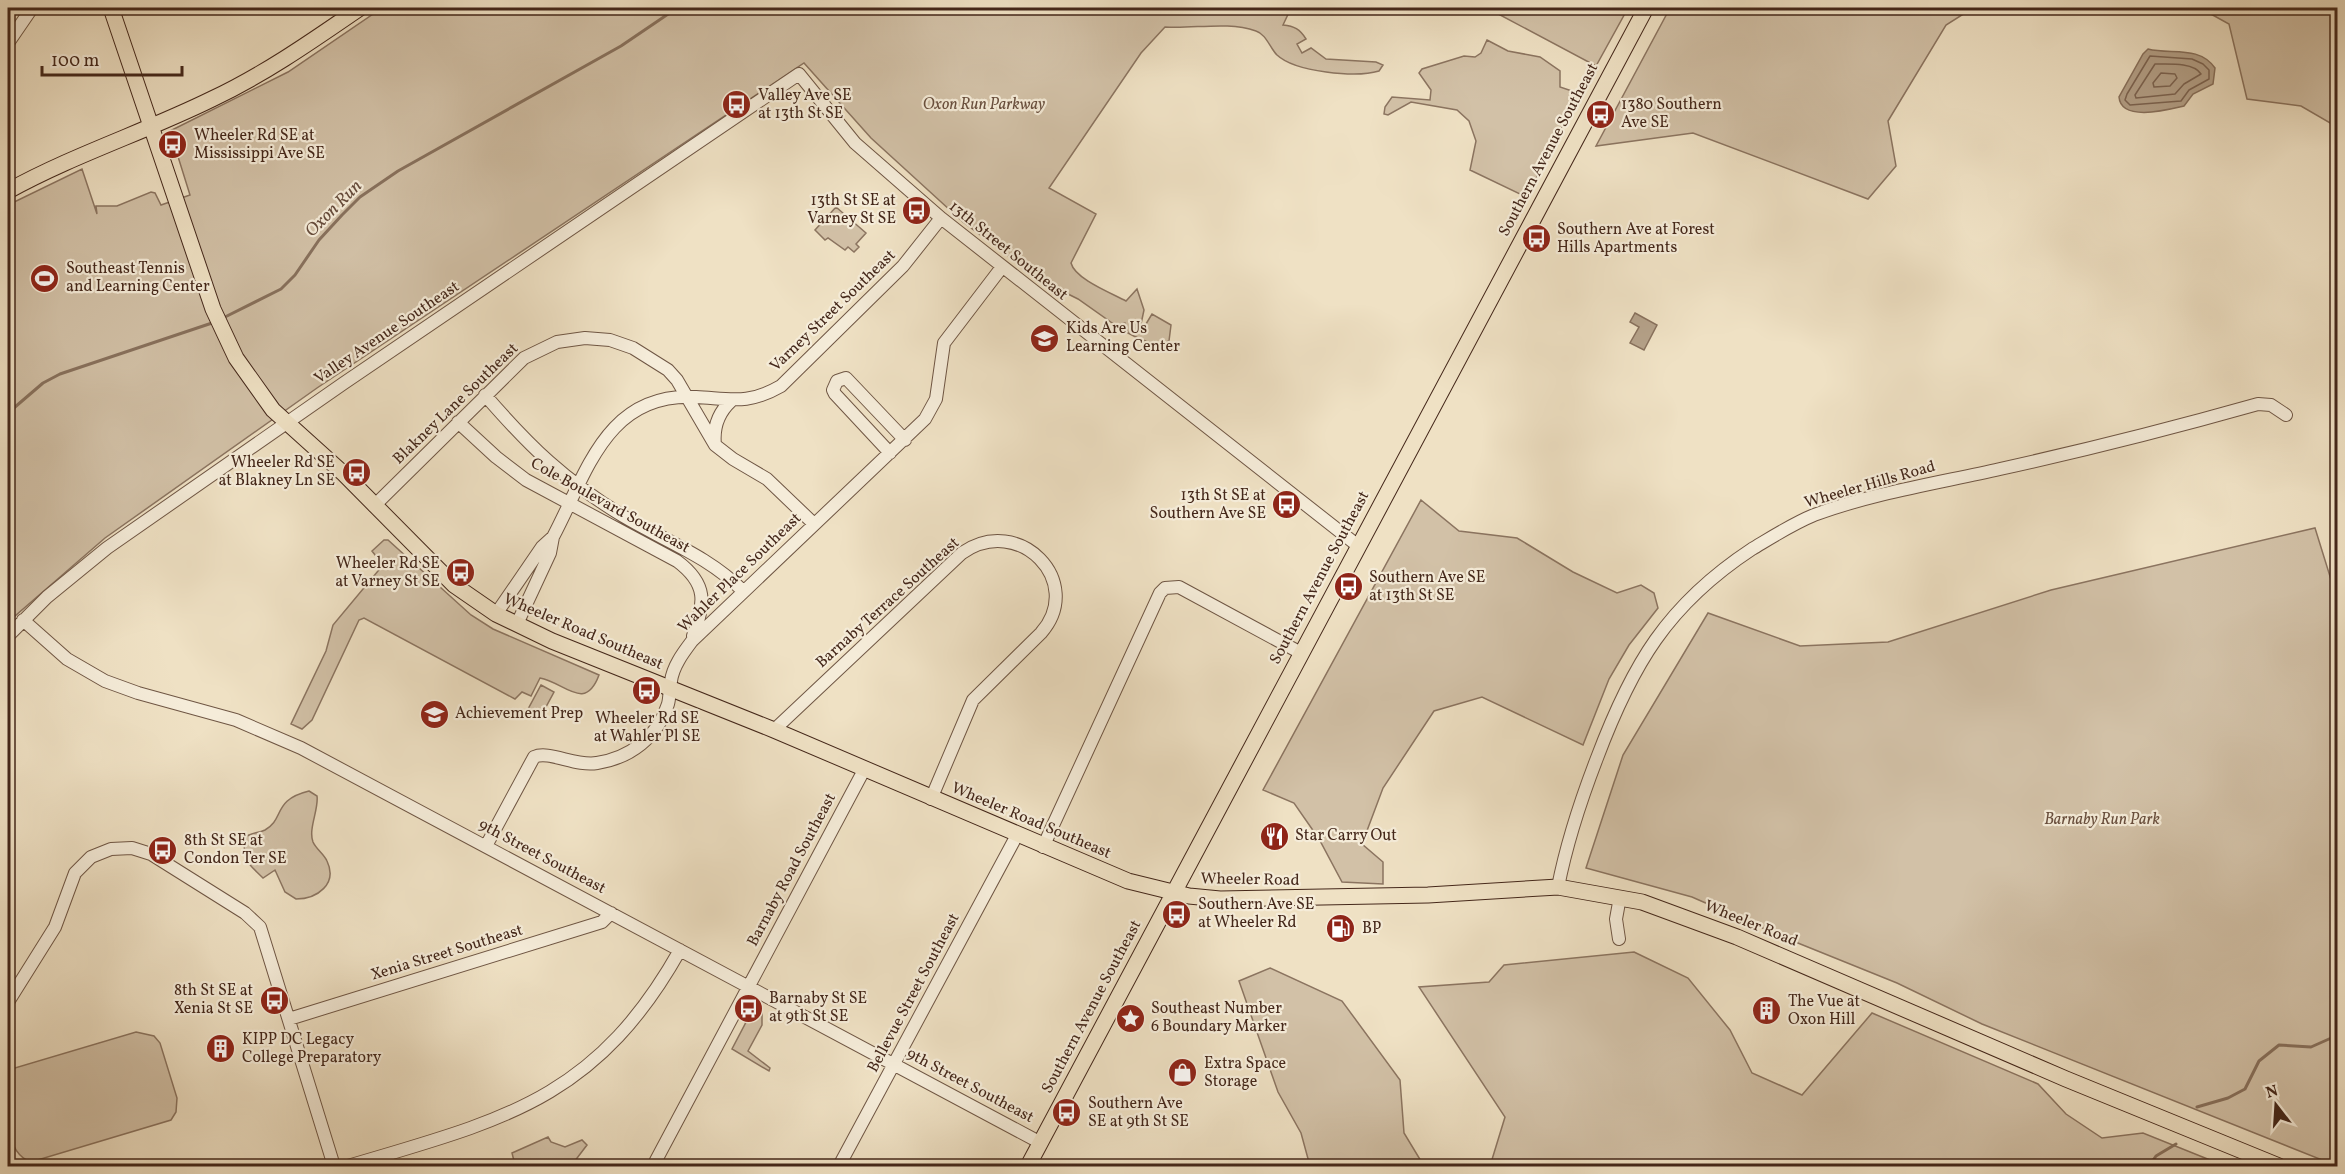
<svg xmlns="http://www.w3.org/2000/svg" width="2345" height="1174" viewBox="0 0 2345 1174" font-family="Vollkorn,serif">
<rect width="100%" height="100%" fill="#efe1c4"/>
<filter id="stains"><feTurbulence type="fractalNoise" baseFrequency=".00333" numOctaves="4"/><feColorMatrix values="0 0 0 0 .2 0 0 0 0 .09 0 0 0 0 .02 0 0 0 .5 -.17"/></filter>
<radialGradient id="worn" r=".72"><stop offset=".6" stop-color="#630" stop-opacity="0"/><stop offset="1" stop-color="#630" stop-opacity=".3"/></radialGradient>
<!-- green -->
<path fill="#d2c1a7" stroke="#8b7460" stroke-width="1.5" d="M382 8H1291L1283 25C1294 26 1300 29 1306 39L1297 44 1302 53 1311 48 1326 59 1376 62 1383 65 1379 71C1356 78 1295 72 1277 55 1270 48 1266 34 1256 31 1227 21 1195 29 1165 27L1141 53 1049 188 1096 214 1071 263C1075 279 1111 293 1126 301L1137 289 1144 310 1141 324H1146L1152 314 1171 325 1169 341C1156 347 1141 340 1128 333L1125 323 1115 325 1078 299 1042 281 963 222 871 138 804 63 317 388 105 538 8 622V205L82 169 97 214 96 206H117L151 192 155 193 161 205 190 195 170 131 288 72Z
M1487 8H1628L1596 66Z
M1670 8H1973L1946 25 1888 121 1896 166 1868 199 1693 133 1596 146Z
M2200 8H2337V127L2301 106 2247 99 2229 24Z
M1487 40 1508 51 1540 57 1560 71V87L1578 93C1577 114 1549 139 1542 159 1537 173 1537 187 1524 196L1470 170 1476 141 1469 121 1457 110 1411 102 1388 115 1384 114 1385 107 1392 97 1430 100 1431 90 1419 73 1422 69 1464 56 1475 57 1481 53Z
M836 207 866 233 856 244 859 247 854 252 848 247 845 250 828 238 825 240 815 230Z
M1421 500 1459 531 1517 538 1573 572 1617 593 1641 585 1654 593 1658 608 1629 645 1609 679 1583 745 1482 697 1434 711 1383 788 1362 844 1383 862V884L1342 882 1319 839 1294 803 1263 790Z
M2315 528 2338 602 2337 1166 1982 1024 1897 983 1783 937 1692 897 1586 868 1623 755 1708 613 1800 646 1888 642 2051 590Z
M384 540H388L471 615 493 629 599 675C585 713 564 682 540 678L531 696 522 692 515 699 364 618 359 620 312 720 302 729 291 724 326 651 333 625 383 565 372 551Z
M541 685 554 692 540 718 527 711Z
M309 791 317 796C319 809 308 829 313 842 316 849 324 854 327 861 338 884 317 899 296 899L285 892 275 870 263 878C247 862 244 863 244 839 249 832 257 834 265 830 285 819 272 800 309 791Z
M1634 952 1688 978 1730 1030 1752 1073 1802 1095 1872 1013 2038 1084 2066 1114 2102 1138 2143 1133 2225 1166H1490L1505 1117 1419 987 1489 982 1504 965Z
M1270 968 1342 1001 1400 1080 1404 1133 1424 1166H1310L1301 1133 1278 1092 1239 981Z
M755 1005 762 1010V1025L748 1051 770 1068 769 1071 732 1049Z
M136 1032 154 1036 160 1043 177 1098 176 1112 171 1120 31 1162C0 1151 7 1097 8 1070Z
M548 1137 551 1142 565 1147 582 1140 587 1145 571 1166H509L514 1161 512 1153Z"/>
<!-- water -->
<path fill="#b5a28a" stroke="#88715d" stroke-width="1.5" d="M2148 49C2171 55 2199 45 2215 68L2213 84 2193 94 2184 106C2167 110 2121 122 2119 97L2143 54Z
M1635 313 1657 325 1644 350 1630 343 1639 327 1630 322Z"/>
<g fill="none" stroke-linecap="round" stroke-linejoin="round">
<!-- shore -->
<path stroke="#7c6452" stroke-width="1.5" d="M2150 56 2192 59 2203 64 2209 70V79L2189 90 2181 101 2130 105 2125 100 2127 94Z
M2155 64C2168 64 2194 62 2201 74L2184 84 2175 94 2136 98 2135 95Z
M2161 73 2175 74 2177 78 2170 86 2154 87 2153 83Z"/>
<!-- stream -->
<path stroke="#88715d" stroke-width="3" d="M223 318 281 289 295 275 319 240 342 215 360 197 398 171 621 46 677 8
M8 413 43 383 60 374 215 322
M2197 1107 2228 1098 2245 1089 2259 1061 2279 1045 2311 1047 2338 1035
M2149 1166 2156 1156 2176 1144"/>
<defs>
<path id="minor" d="M8 43 32 8
M485 395C530 447 564 480 623 516 665 541 708 556 743 591
M458 422 496 457 526 480 677 561C708 584 705 603 693 636
M715 445C713 427 718 413 731 401
M890 453 835 394 833 390 837 381 846 378 905 440
M374 506 524 358 557 342 585 338 610 340 633 348 668 370 677 380 715 445 733 459 767 479 814 524
M496 614 542 547 553 537
M23 620 67 659 105 681 138 693 236 720 301 748 1041 1143
M517 624 550 553 553 537C587 473 606 392 696 397 732 399 748 405 781 386L903 266 941 218
M8 636 47 597 107 548 344 383 799 74 855 143 941 218 1357 545
M774 730 962 553C1019 513 1086 582 1041 633L973 700 931 799
M486 846 534 757C549 750 576 767 597 763 630 758 658 737 668 704 670 697 669 689 671 681 673 666 683 653 692 641L925 419 936 399 944 343 1002 267
M1043 847 1160 593 1165 588 1179 587 1301 653
M1558 887C1567 841 1580 802 1597 758 1632 665 1667 605 1752 549 1772 537 1792 524 1814 515 1873 493 1938 483 2000 469 2086 450 2173 428 2258 404L2271 405 2286 415
M1619 939 1616 919 1620 897
M8 1002 55 927 75 873 91 857 111 849 132 848 151 854 245 913 260 927 334 1166
M289 1019 602 922 611 913
M348 1166C502 1120 595 1101 680 950
M653 1166 864 770
M839 1166 1017 835"/>
<path id="major" d="M111 8 213 309 236 358 273 410 344 474 454 585 496 614 552 641 774 730 1128 881 1189 896 1220 899 1428 895 1558 887 1642 902 1737 937 2066 1079 2279 1166
M8 191C73 155 145 132 212 99 265 74 312 41 360 8
M1028 1166 1646 8"/>
</defs>
<!-- minor casing -->
<use href="#minor" stroke="#6f5644" stroke-width="14"/>
<!-- major casing -->
<use href="#major" stroke="#44271a" stroke-width="17"/>
<!-- minor -->
<use href="#minor" stroke="#f5ecd9" stroke-width="12"/>
<!-- major -->
<use href="#major" stroke="#efe1c4" stroke-width="15"/>
</g>
<!-- icons -->
<defs>
<symbol id="bus-disc" viewBox="-11 -11 22 22"><circle r="9.5" fill="#8f2418" stroke="#f5ecd9"/><path d="M-5-6H5V4H4V6H2V4H-2V6H-4V4H-5ZM-3.5-4V0h7V-4ZM-3.5 1.2v1.5H-2V1.2ZM2 1.2v1.5H3.5V1.2Z" fill="#fff"/></symbol>
<symbol id="stadium-disc" viewBox="-11 -11 22 22"><circle r="9.5" fill="#8f2418" stroke="#f5ecd9"/><path d="M0-5a6.5 5 0 1 0 0 10a6.5 5 0 1 0 0-10ZM-3.5-1.8h7v3.6h-7Z" fill="#fff"/></symbol>
<symbol id="school-disc" viewBox="-11 -11 22 22"><circle r="9.5" fill="#8f2418" stroke="#f5ecd9"/><path d="M0-5L7-2L0 1L-7-2ZM-4 1L0 2.5L4 1V4Q0 6-4 4Z" fill="#fff"/></symbol>
<symbol id="restaurant-disc" viewBox="-11 -11 22 22"><circle r="9.5" fill="#8f2418" stroke="#f5ecd9"/><path d="M-5-6h1v4h1v-4h1v4h1v-4h1v5L-1.5 .5V6h-2V.5L-5-1ZM5-6V6H3V1.5H1.5Q1.5-4 5-6Z" fill="#fff"/></symbol>
<symbol id="fuel-disc" viewBox="-11 -11 22 22"><circle r="9.5" fill="#8f2418" stroke="#f5ecd9"/><path d="M-5.5-6h7V0h2V4h1.3V-2.5L3-4.5l.8-.8L6-3V5H2.5V1h-1V6h-7ZM-4.2-4.7v3.2H.2V-4.7Z" fill="#fff"/></symbol>
<symbol id="building-disc" viewBox="-11 -11 22 22"><circle r="9.5" fill="#8f2418" stroke="#f5ecd9"/><path d="M-4-6H4V6H1V3H-1V6H-4ZM-2.5-4.3h1.7v1.8h-1.7ZM.8-4.3h1.7v1.8H.8ZM-2.5-1h1.7V.8h-1.7ZM.8-1h1.7V.8H.8Z" fill="#fff"/></symbol>
<symbol id="sight-disc" viewBox="-11 -11 22 22"><circle r="9.5" fill="#8f2418" stroke="#f5ecd9"/><path d="M0-6L1.8-2.2L6-1.7L2.9 1.2L3.7 5.4L0 3.3L-3.7 5.4L-2.9 1.2L-6-1.7L-1.8-2.2Z" fill="#fff"/></symbol>
<symbol id="shop-disc" viewBox="-11 -11 22 22"><circle r="9.5" fill="#8f2418" stroke="#f5ecd9"/><path d="M-5-2.5h2.3a2.7 3.5 0 0 1 5.4 0H5L5.5 6h-11ZM-1.5-2.5h3a1.5 2.3 0 0 0-3 0Z" fill="#fff"/></symbol>
</defs>
<g fill-rule="evenodd">
<use href="#bus-disc" x="720" y="88" width="33" height="33"/>
<use href="#bus-disc" x="1584" y="98" width="33" height="33"/>
<use href="#bus-disc" x="156" y="128" width="33" height="33"/>
<use href="#bus-disc" x="900" y="194" width="33" height="33"/>
<use href="#bus-disc" x="1520" y="222" width="33" height="33"/>
<use href="#stadium-disc" x="28" y="262" width="33" height="33"/>
<use href="#school-disc" x="1028" y="322" width="33" height="33"/>
<use href="#bus-disc" x="340" y="456" width="33" height="33"/>
<use href="#bus-disc" x="1270" y="488" width="33" height="33"/>
<use href="#bus-disc" x="444" y="556" width="33" height="33"/>
<use href="#bus-disc" x="1332" y="570" width="33" height="33"/>
<use href="#bus-disc" x="630" y="674" width="33" height="33"/>
<use href="#school-disc" x="418" y="698" width="33" height="33"/>
<use href="#restaurant-disc" x="1258" y="820" width="33" height="33"/>
<use href="#bus-disc" x="146" y="834" width="33" height="33"/>
<use href="#bus-disc" x="1160" y="898" width="33" height="33"/>
<use href="#fuel-disc" x="1324" y="912" width="33" height="33"/>
<use href="#bus-disc" x="258" y="984" width="33" height="33"/>
<use href="#bus-disc" x="732" y="992" width="33" height="33"/>
<use href="#building-disc" x="1750" y="994" width="33" height="33"/>
<use href="#sight-disc" x="1114" y="1002" width="33" height="33"/>
<use href="#building-disc" x="204" y="1032" width="33" height="33"/>
<use href="#shop-disc" x="1166" y="1056" width="33" height="33"/>
<use href="#bus-disc" x="1050" y="1096" width="33" height="33"/>
</g>
<g text-anchor="middle" dominant-baseline="central" stroke-width="4.5" stroke-linejoin="round" paint-order="stroke">
<!-- poi labels -->
<g font-size="16" fill="#44271a" stroke="#f5ecd9" text-anchor="start">
<text x="758" y="96">Valley Ave SE<tspan x="758" dy="18">at 13th St SE</tspan></text>
<text x="1621" y="105">1380 Southern<tspan x="1621" dy="18">Ave SE</tspan></text>
<text x="194" y="136">Wheeler Rd SE at<tspan x="194" dy="18">Mississippi Ave SE</tspan></text>
<text x="896" y="201" text-anchor="end">13th St SE at<tspan x="896" dy="18">Varney St SE</tspan></text>
<text x="1557" y="230">Southern Ave at Forest<tspan x="1557" dy="18">Hills Apartments</tspan></text>
<text x="66" y="269">Southeast Tennis<tspan x="66" dy="18">and Learning Center</tspan></text>
<text x="1066" y="329">Kids Are Us<tspan x="1066" dy="18">Learning Center</tspan></text>
<text x="335" y="463" text-anchor="end">Wheeler Rd SE<tspan x="335" dy="18">at Blakney Ln SE</tspan></text>
<text x="1266" y="496" text-anchor="end">13th St SE at<tspan x="1266" dy="18">Southern Ave SE</tspan></text>
<text x="440" y="564" text-anchor="end">Wheeler Rd SE<tspan x="440" dy="18">at Varney St SE</tspan></text>
<text x="1369" y="578">Southern Ave SE<tspan x="1369" dy="18">at 13th St SE</tspan></text>
<text x="455" y="714">Achievement Prep</text>
<text x="647" y="719" text-anchor="middle">Wheeler Rd SE<tspan x="647" dy="18">at Wahler Pl SE</tspan></text>
<text x="1295" y="836">Star Carry Out</text>
<text x="184" y="841">8th St SE at<tspan x="184" dy="18">Condon Ter SE</tspan></text>
<text x="1198" y="905">Southern Ave SE<tspan x="1198" dy="18">at Wheeler Rd</tspan></text>
<text x="1362" y="929">BP</text>
<text x="253" y="991" text-anchor="end">8th St SE at<tspan x="253" dy="18">Xenia St SE</tspan></text>
<text x="769" y="999">Barnaby St SE<tspan x="769" dy="18">at 9th St SE</tspan></text>
<text x="1788" y="1002">The Vue at<tspan x="1788" dy="18">Oxon Hill</tspan></text>
<text x="1151" y="1009">Southeast Number<tspan x="1151" dy="18">6 Boundary Marker</tspan></text>
<text x="242" y="1040">KIPP DC Legacy<tspan x="242" dy="18">College Preparatory</tspan></text>
<text x="1204" y="1064">Extra Space<tspan x="1204" dy="18">Storage</tspan></text>
<text x="1088" y="1104">Southern Ave<tspan x="1088" dy="18">SE at 9th St SE</tspan></text>
</g>
<!-- park labels -->
<g font-size="16" font-style="italic" fill="#684e3d" stroke="#f5ecd9">
<text x="984" y="105">Oxon Run Parkway</text>
<text x="2102" y="820">Barnaby Run Park</text>
</g>
<!-- street labels -->
<g font-size="16" fill="#44271a" stroke="#f5ecd9">
<text transform="translate(1549 150) rotate(-62)">Southern Avenue Southeast</text>
<text transform="translate(1008 251) rotate(39)">13th Street Southeast</text>
<text transform="translate(833 311) rotate(-44)">Varney Street Southeast</text>
<text transform="translate(387 333) rotate(-34)">Valley Avenue Southeast</text>
<text transform="translate(456 404) rotate(-44)">Blakney Lane Southeast</text>
<text transform="translate(1870 485) rotate(-16)">Wheeler Hills Road</text>
<text transform="translate(610 506) rotate(29)">Cole Boulevard Southeast</text>
<text transform="translate(740 573) rotate(-44)">Wahler Place Southeast</text>
<text transform="translate(1320 578) rotate(-62)">Southern Avenue Southeast</text>
<text transform="translate(888 603) rotate(-42)">Barnaby Terrace Southeast</text>
<text transform="translate(583 632) rotate(23)">Wheeler Road Southeast</text>
<text transform="translate(1031 821) rotate(23)">Wheeler Road Southeast</text>
<text transform="translate(542 857) rotate(28)">9th Street Southeast</text>
<text transform="translate(792 870) rotate(-62)">Barnaby Road Southeast</text>
<text transform="translate(1250 880) rotate(1)">Wheeler Road</text>
<text transform="translate(1751 924) rotate(22)">Wheeler Road</text>
<text transform="translate(447 953) rotate(-17)">Xenia Street Southeast</text>
<text transform="translate(914 993) rotate(-62)">Bellevue Street Southeast</text>
<text transform="translate(1092 1007) rotate(-62)">Southern Avenue Southeast</text>
<text transform="translate(970 1086) rotate(28)">9th Street Southeast</text>
</g>
<!-- water labels -->
<g font-size="18" font-style="italic" fill="#664c3c" stroke="#f5ecd9">
<text transform="translate(334 209) rotate(-45)">Oxon Run</text>
</g>
</g>
<!-- margin -->
<rect width="2345" height="1174" fill="none" stroke="#efe1c4" stroke-width="30"/>
<rect x="9" y="9" width="2327" height="1156" fill="none" stroke="#44271a" stroke-width="3"/>
<rect x="15" y="15" width="2315" height="1144" fill="none" stroke="#44271a" stroke-width="1.5"/>
<!-- north arrow -->
<g transform="translate(2276 1105) rotate(343)" stroke="#f5ecd9" stroke-width="4.5" paint-order="stroke">
<path d="M0-4.5L10 22L0 15L-10 22Z" fill="#44271a"/>
<text y="-9" font-size="16" font-weight="bold" text-anchor="middle" fill="#44271a">N</text>
</g>
<!-- scale -->
<path d="M42 66v9h140v-9" fill="none" stroke="#44271a" stroke-width="3"/>
<text x="51" y="66" font-size="18" fill="#44271a" stroke="#f5ecd9" stroke-width="4.5" paint-order="stroke">100 m</text>
<rect width="100%" height="100%" filter="url(#stains)"/>
<rect width="100%" height="100%" fill="url(#worn)"/>
</svg>
